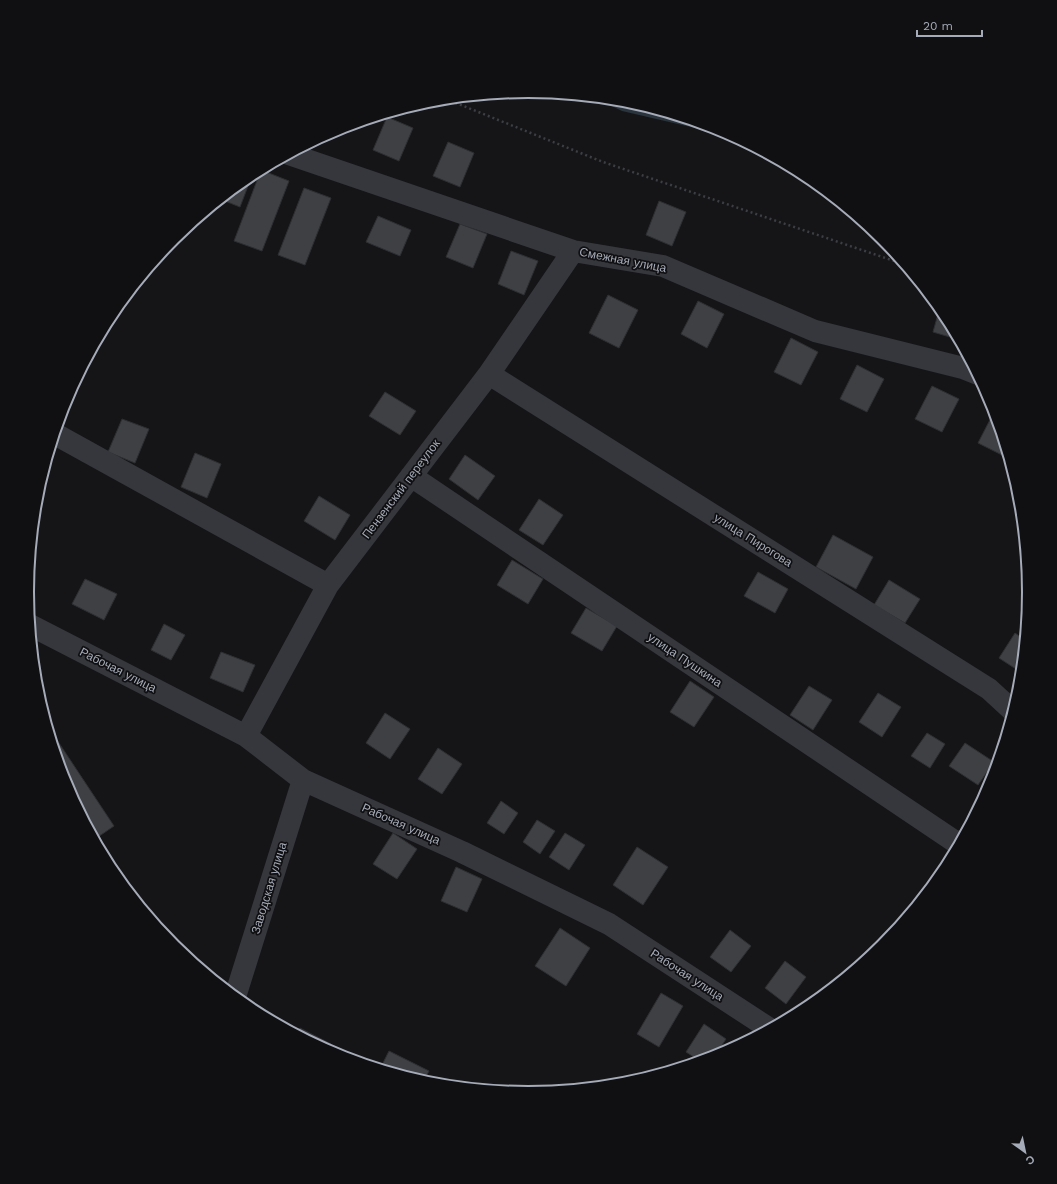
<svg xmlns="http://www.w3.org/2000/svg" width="1057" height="1184" viewBox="0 0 1057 1184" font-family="'Work Sans',sans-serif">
<rect width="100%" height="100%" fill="#151517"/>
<!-- water -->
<path fill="#2a343c" d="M593 97 627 100 721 129 738 138 622 111Z"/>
<!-- building -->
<path fill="#3e4044" stroke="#2e2f33" d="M387 117 413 128 399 161 373 150Z
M448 142 474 153 460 187 433 176Z
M261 170 289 181 262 251 234 241Z
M253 173 240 207 220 199 250 175Z
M304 188 331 198 305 265 278 255Z
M659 201 686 212 672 246 646 235Z
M378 216 411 230 400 256 366 242Z
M460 224 487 234 473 268 446 257Z
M511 251 538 261 524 295 498 284Z
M608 295 638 310 619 348 589 333Z
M698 301 724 314 707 348 681 334Z
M940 307 946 314 960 340 933 332Z
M791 338 818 352 801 385 774 372Z
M857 365 884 379 867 412 840 399Z
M932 386 959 399 942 432 915 419Z
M385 392 416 411 400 435 369 416Z
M995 410 1007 451 1004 456 978 443Z
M122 419 149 429 135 463 108 452Z
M195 453 221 464 207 498 181 487Z
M465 455 495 476 478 500 449 479Z
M319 496 350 515 335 540 304 521Z
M539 499 563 515 543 545 519 530Z
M833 535 873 557 856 589 816 567Z
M512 560 543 579 528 604 497 585Z
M758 572 788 589 775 613 744 596Z
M85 579 117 594 104 620 72 604Z
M889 580 920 599 905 623 874 605Z
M586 608 617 626 602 651 571 633Z
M164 624 185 635 171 660 151 650Z
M1015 633 1025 640 1022 673 999 658Z
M221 652 255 665 243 692 210 678Z
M690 681 714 697 694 727 670 712Z
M809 686 832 700 813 730 790 715Z
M878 693 901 707 882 737 859 722Z
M385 713 410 729 390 759 366 743Z
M927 733 945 744 930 768 911 756Z
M57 740 114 826 95 839 65 784 53 742Z
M965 743 994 762 978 785 949 766Z
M438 748 462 764 442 794 418 779Z
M501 801 518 813 504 834 487 823Z
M537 820 555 831 540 854 523 842Z
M393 833 417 849 397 879 373 864Z
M565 833 585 845 569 870 549 857Z
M637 847 668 867 643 905 613 885Z
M953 856 945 871 937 879Z
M456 867 482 879 467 912 441 901Z
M560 928 590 948 566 986 535 966Z
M730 930 751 946 731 972 710 957Z
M785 961 806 977 786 1004 765 988Z
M661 993 683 1006 659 1047 637 1034Z
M704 1024 726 1039 714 1057 700 1061 686 1052Z
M300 1028 331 1044 327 1050 297 1034Z
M389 1051 429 1071 423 1082 380 1069Z"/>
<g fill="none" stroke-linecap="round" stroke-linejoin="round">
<!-- path -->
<path stroke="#3b3e43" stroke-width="2.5" stroke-dasharray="2 3" stroke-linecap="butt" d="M446 99 603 162 906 265"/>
<!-- street -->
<path stroke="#35373c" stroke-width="22" d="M289 154 573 251 663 266 815 331 963 368 978 374
M489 374 989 689 1014 712
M55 434 328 585
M411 476 954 841 961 842
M30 625 246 736 303 780 462 852 609 924 770 1029
M246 736 328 585 489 374 573 251
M235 997 303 780"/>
</g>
<g text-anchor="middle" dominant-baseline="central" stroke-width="3.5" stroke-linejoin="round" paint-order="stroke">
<!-- street labels -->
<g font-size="12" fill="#a5abb8" stroke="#101012">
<text transform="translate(623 260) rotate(11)">Смежная улица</text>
<text transform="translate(401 489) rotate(-53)">Пензенский переулок</text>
<text transform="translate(753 540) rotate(32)">улица Пирогова</text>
<text transform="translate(685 660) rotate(34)">улица Пушкина</text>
<text transform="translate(118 670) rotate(27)">Рабочая улица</text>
<text transform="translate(401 824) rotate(24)">Рабочая улица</text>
<text transform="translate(269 888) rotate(-73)">Заводская улица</text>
<text transform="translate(687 975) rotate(33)">Рабочая улица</text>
</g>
</g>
<!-- crop -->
<path d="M0 0H1057V1184H0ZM34 592a494 494 0 1 1 988 0a494 494 0 1 1-988 0Z" fill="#101012" fill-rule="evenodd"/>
<path fill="none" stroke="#a5abb8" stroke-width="2" d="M34 592a494 494 0 1 1 988 0a494 494 0 1 1-988 0Z"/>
<!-- north arrow -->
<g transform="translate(1025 1152) rotate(147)" stroke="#101012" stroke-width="3" paint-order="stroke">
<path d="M0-3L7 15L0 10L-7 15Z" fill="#a5abb8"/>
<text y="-6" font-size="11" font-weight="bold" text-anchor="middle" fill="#a5abb8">С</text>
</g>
<!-- scale -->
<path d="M917 30v6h65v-6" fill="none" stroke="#a5abb8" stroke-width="2"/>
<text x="923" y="30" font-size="12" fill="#a5abb8" stroke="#101012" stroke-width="3" paint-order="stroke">20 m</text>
</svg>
